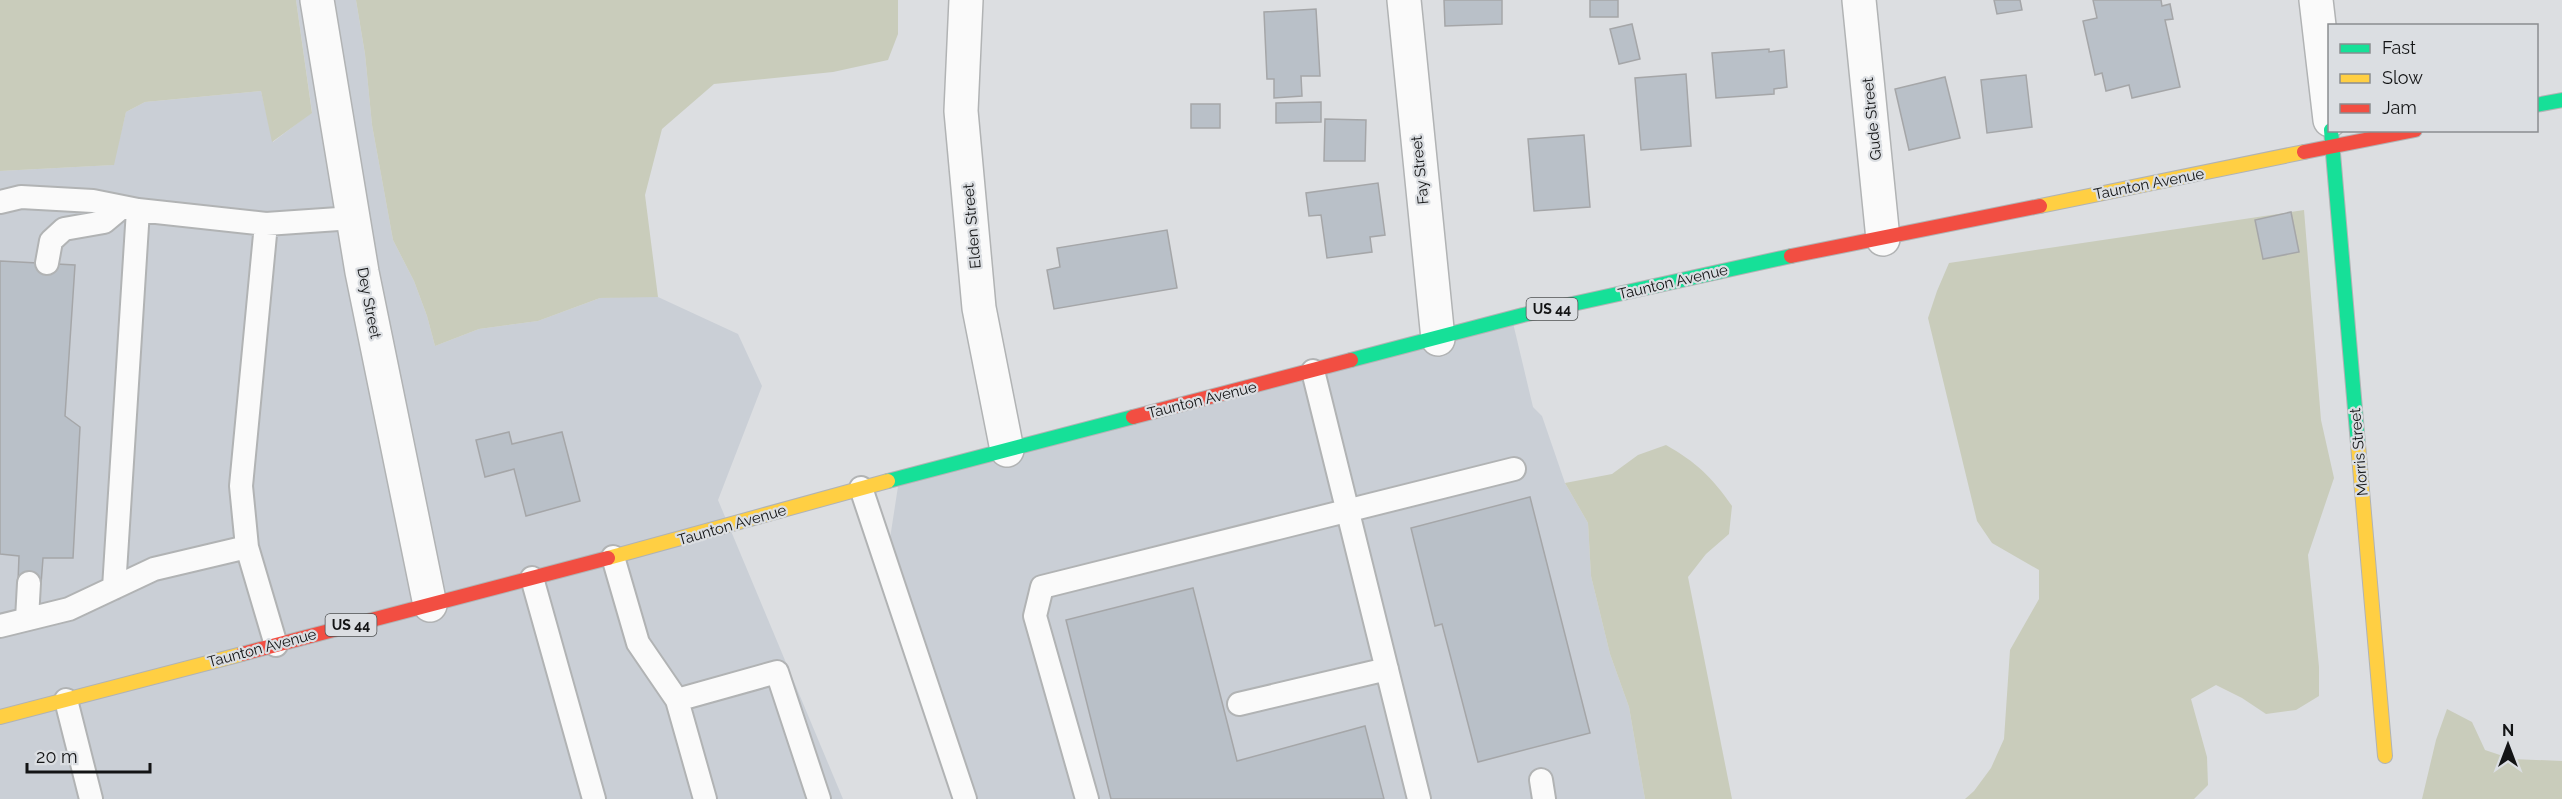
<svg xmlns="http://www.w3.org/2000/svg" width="2562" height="799" viewBox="0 0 2562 799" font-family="Raleway,sans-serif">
<rect width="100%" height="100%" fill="#dcdee1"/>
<!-- built -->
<path fill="#cacfd6" d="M296 0H356L365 54 372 125 393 240 414 281 427 316 435 346 479 329 538 321 600 298 640 296 658 297 738 334 762 386 718 500 843 799H0V171L113 165 126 112 145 102 261 91 273 142 312 112Z
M1513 323 1533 407 1542 416 1565 483 1588 523 1591 576 1610 654 1629 707 1645 799H966L889 545 899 480Z"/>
<!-- green -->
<path fill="#c9ccbb" d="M0 0H296L312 113 272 142 261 91 145 102 126 112 114 165 0 171Z
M356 0H898V34L888 60 833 72 714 84 662 129 645 195 658 297 600 298 538 321 479 329 435 346 427 316 414 281 393 240 372 125 365 54Z
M2304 210 2321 420 2334 478 2308 555 2319 667V696L2296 710 2266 714 2242 698 2216 685 2191 699 2207 757 2208 785 2194 799H1965L1974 791 1991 768 2004 739 2010 650 2039 599V570L1992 543 1977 521 1928 318 1937 291 1949 263Z
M1666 445C1696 462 1712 477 1732 506L1729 534 1706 554 1688 577 1732 799H1645L1629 707 1610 654 1591 576 1588 523 1565 483 1612 474 1638 455Z
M2447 709 2472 722 2485 750 2512 759 2562 761V799H2422L2436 740Z"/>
<!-- building -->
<path fill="#b9c0c8" stroke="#a5a6a8" stroke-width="1.5" d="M1444 0H1502V24L1445 26Z
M1590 0H1618V17H1590Z
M1994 0H2020L2022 10 1997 14Z
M2093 0H2161L2162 6 2170 4 2173 19 2165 20 2180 87 2132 98 2129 85 2106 91 2102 73 2095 75 2083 21 2097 18Z
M1316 9 1320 76H1301L1302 96 1274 98V79H1267L1264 12Z
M1632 24 1640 59 1619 64 1610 29Z
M1769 49V52L1784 50 1787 87 1774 89V94L1716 98 1712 53Z
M1686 74 1691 146 1641 150 1635 78Z
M2026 75 2032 127 1987 133 1981 80Z
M1945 77 1960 138 1909 150 1895 89Z
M1321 102V122L1276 123V103Z
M1191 104H1220V128H1191Z
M1325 119 1366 120 1365 161H1324Z
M1584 135 1590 207 1534 211 1528 139Z
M1378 183 1385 235 1370 237 1372 252 1327 258 1321 215 1309 216 1306 193Z
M2291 212 2299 252 2263 259 2255 220Z
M1167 230 1177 288 1054 309 1047 270 1060 267 1057 248Z
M0 261 75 265 65 416 80 427 73 558H43L41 584 18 582 19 556 0 554Z
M509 432 512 444 562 432 580 501 526 516 514 469 485 477 476 440Z
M1530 497 1590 733 1478 762 1442 624 1435 626 1411 528Z
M1193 588 1237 761 1365 726 1384 799H1111L1066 620Z"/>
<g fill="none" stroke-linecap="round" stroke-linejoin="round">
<defs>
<path id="lane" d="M0 202 21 197 93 201 138 210 266 224 353 218
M266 224 241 486 247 547 276 645
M47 263 51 241 64 229 104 222 122 207
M1313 371 1419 799
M861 488 965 799
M613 557 638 643 677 700 705 799
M532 578 594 799
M114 588 138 210
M27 619 29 583
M0 626 69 609 154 569 247 547
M66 700 91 799
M677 700 777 672 819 799
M1239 704 1387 669
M1541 780 1544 799
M1087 799 1035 616 1042 587C1200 549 1356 507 1514 469"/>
<path id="street" d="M317 0 362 272 430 605
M966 0 961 111 979 308 1007 450
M1404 0 1438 339
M1859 0 1883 239
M2316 0 2330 120"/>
<path id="fast" d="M2536 105 2562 100
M2331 130 2358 444
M1351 360 1523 315 1791 256
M888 481 1133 417"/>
<path id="slow" d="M2040 206 2304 152
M2358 444 2385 756
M608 558 888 481
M0 717 242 654"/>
<path id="jam" d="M2304 152 2415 130
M1791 256 2040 206
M1133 417 1351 360
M242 654 608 558"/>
</defs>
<!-- lane casing -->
<use href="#lane" stroke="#b1b3b4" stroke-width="26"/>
<!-- street casing -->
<use href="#street" stroke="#b1b3b4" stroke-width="36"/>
<!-- fast casing -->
<use href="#fast" stroke="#b1b3b4" stroke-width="16"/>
<!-- slow casing -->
<use href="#slow" stroke="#b1b3b4" stroke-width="16"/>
<!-- jam casing -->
<use href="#jam" stroke="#b1b3b4" stroke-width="16"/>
<!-- lane -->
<use href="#lane" stroke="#fafafa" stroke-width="22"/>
<!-- street -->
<use href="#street" stroke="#fafafa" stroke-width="33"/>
<!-- fast -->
<use href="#fast" stroke="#16e098" stroke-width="14"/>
<!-- slow -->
<use href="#slow" stroke="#ffcf43" stroke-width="14"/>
<!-- jam -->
<use href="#jam" stroke="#f24e42" stroke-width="14"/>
</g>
<g text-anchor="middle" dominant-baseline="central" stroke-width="4.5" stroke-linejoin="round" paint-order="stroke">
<!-- shield labels -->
<g fill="#dbdee2" stroke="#4f5152" stroke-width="1.5">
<rect x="1526.5" y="298" width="51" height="22" rx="4.5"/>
<rect x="325.5" y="614" width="51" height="22" rx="4.5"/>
</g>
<g font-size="14" font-weight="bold" fill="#131415">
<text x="1552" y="309">US 44</text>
<text x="351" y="625">US 44</text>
</g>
<!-- street labels -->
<g font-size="15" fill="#131415" stroke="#dbdee2">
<text transform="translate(1872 119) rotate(-96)">Gude Street</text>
<text transform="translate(1420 170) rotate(-96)">Fay Street</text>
<text transform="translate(2149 184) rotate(-11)">Taunton Avenue</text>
<text transform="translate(972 226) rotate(-95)">Elden Street</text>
<text transform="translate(1673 282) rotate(-13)">Taunton Avenue</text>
<text transform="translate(369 303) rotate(79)">Dey Street</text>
<text transform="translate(1202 400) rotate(-14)">Taunton Avenue</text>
<text transform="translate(2359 452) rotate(-95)">Morris Street</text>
<text transform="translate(732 525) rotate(-16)">Taunton Avenue</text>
<text transform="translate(262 648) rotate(-15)">Taunton Avenue</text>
</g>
</g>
<!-- legend -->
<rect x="2328" y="24" width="210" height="108" fill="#dbdee2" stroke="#8b8d90" stroke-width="1.5"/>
<rect x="2340" y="44" width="30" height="9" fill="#16e098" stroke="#8b8d90" stroke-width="1.5"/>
<text x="2382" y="54" font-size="18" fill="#131415">Fast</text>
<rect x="2340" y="74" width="30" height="9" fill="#ffcf43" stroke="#8b8d90" stroke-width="1.5"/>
<text x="2382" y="84" font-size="18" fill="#131415">Slow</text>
<rect x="2340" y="104" width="30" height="9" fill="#f24e42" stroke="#8b8d90" stroke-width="1.5"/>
<text x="2382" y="114" font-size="18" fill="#131415">Jam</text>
<!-- north arrow -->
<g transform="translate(2508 745)" stroke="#dbdee2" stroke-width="4.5" paint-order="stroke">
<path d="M0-4.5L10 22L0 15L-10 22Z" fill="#131415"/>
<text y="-9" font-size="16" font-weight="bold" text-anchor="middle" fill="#131415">N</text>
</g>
<!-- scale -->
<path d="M27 763v9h123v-9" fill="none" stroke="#131415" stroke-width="3"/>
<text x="36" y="763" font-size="18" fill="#131415" stroke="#dbdee2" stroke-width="4.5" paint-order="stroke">20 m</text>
</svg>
